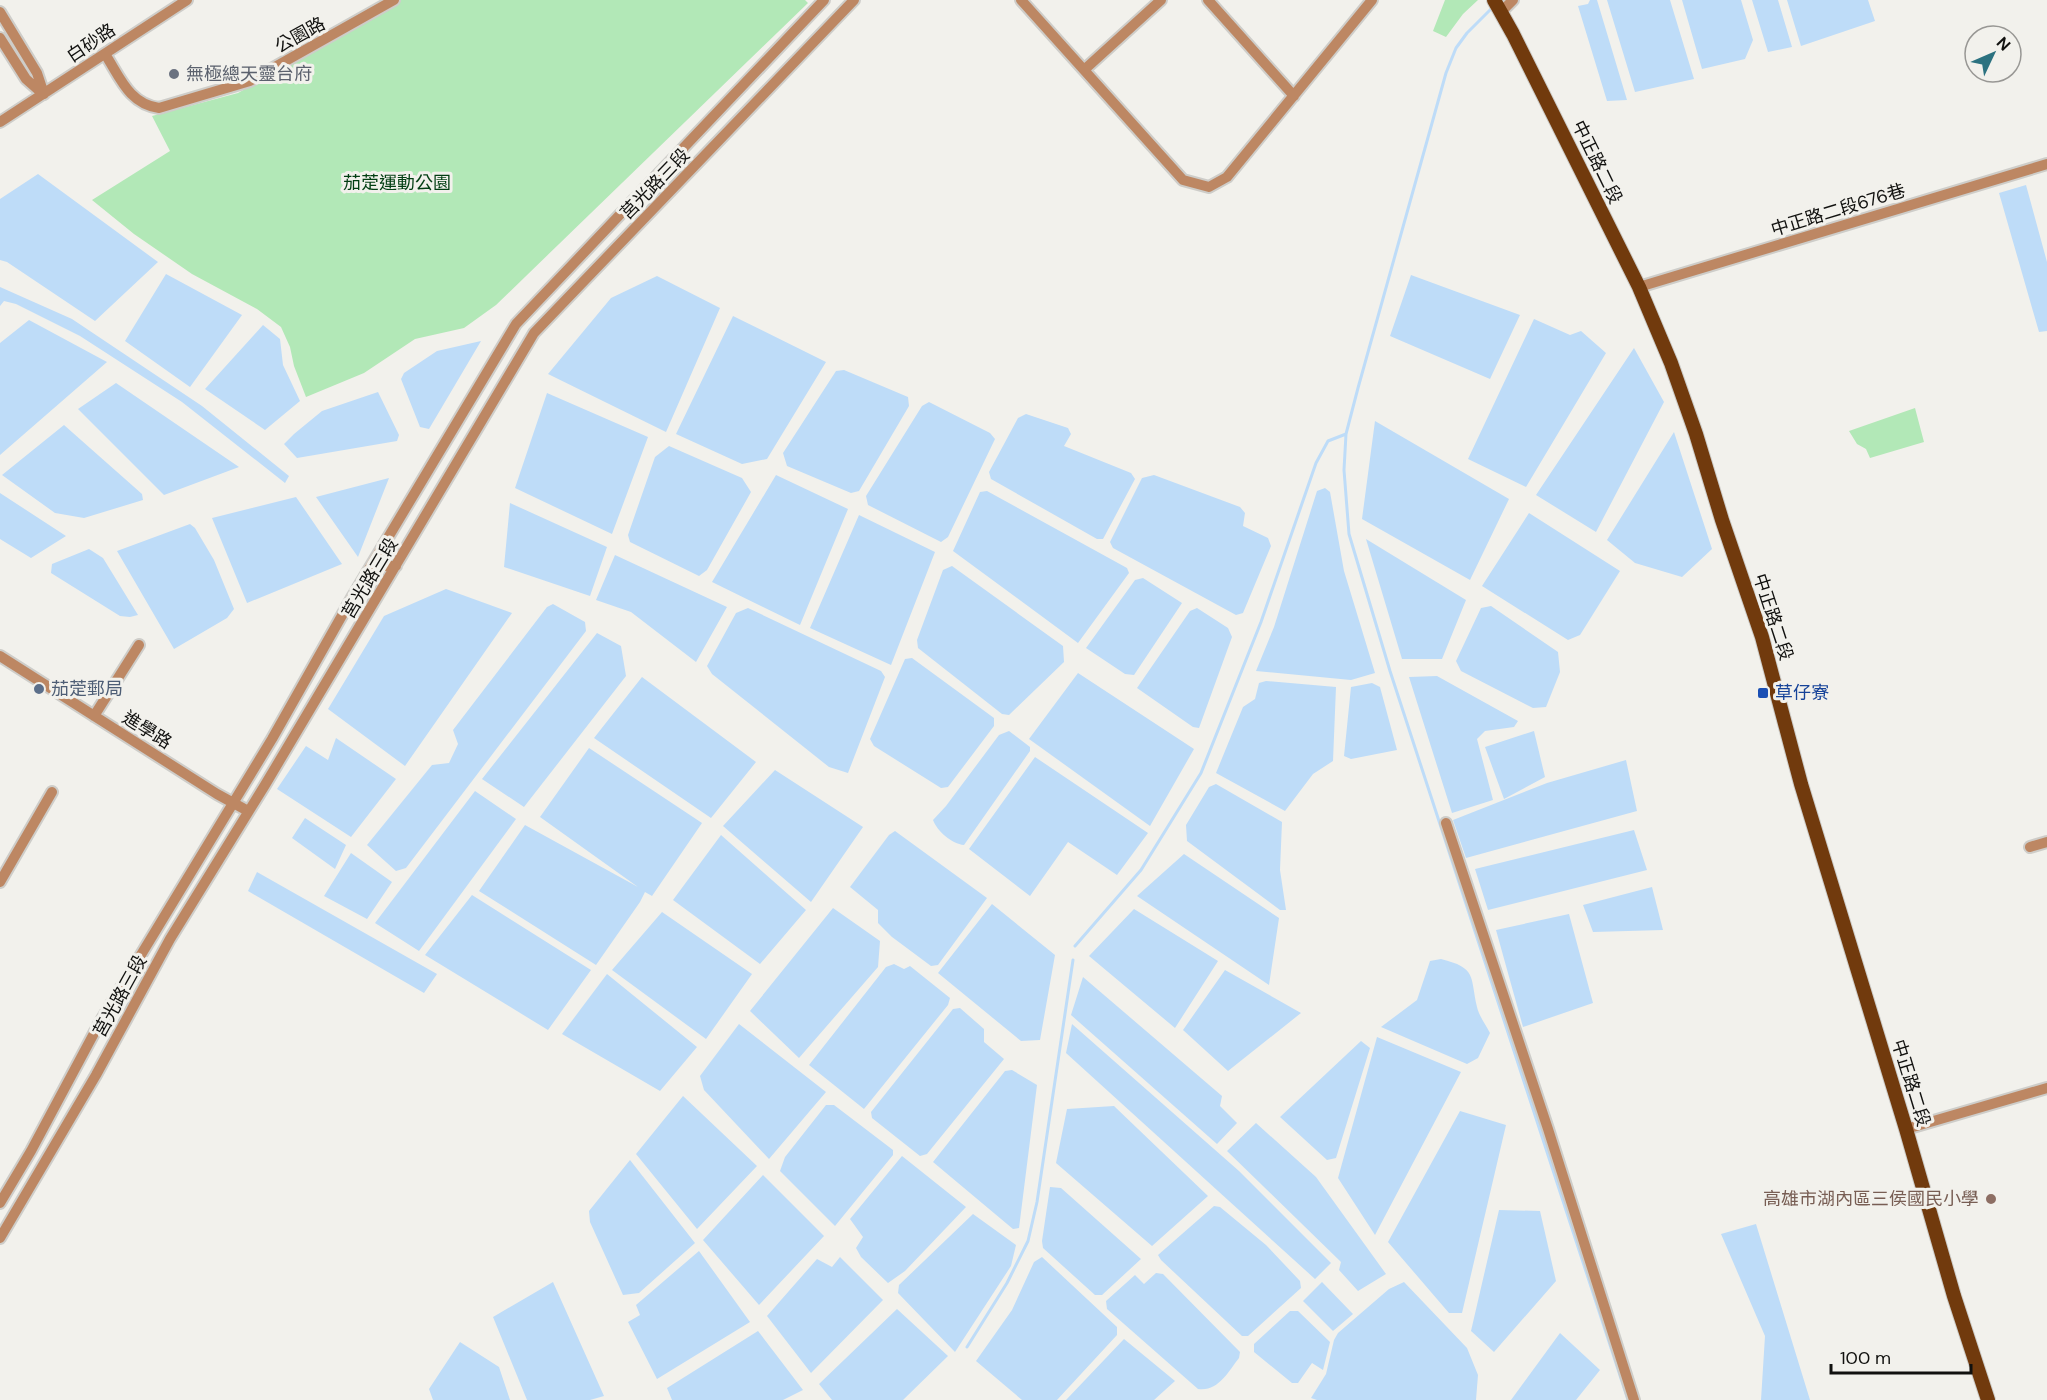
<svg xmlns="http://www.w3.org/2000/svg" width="2047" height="1400" viewBox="0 0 2047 1400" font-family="'DM Sans','Noto Sans TC',sans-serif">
<rect width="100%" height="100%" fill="#f2f1ec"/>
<!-- green -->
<path fill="#b2e8b7" d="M401 0H805L808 3 496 305 464 328 415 339 364 373 306 397 294 366 290 347 281 327 257 309 192 274 134 234 92 200 170 151 152 116 238 93Z
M1445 0H1478L1463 14 1446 37 1433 31Z
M1915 408 1924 442 1870 458 1866 449 1857 444 1849 431Z"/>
<!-- water -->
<path fill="#bedcf8" d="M1590 0H1597L1627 100 1607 101 1578 6 1588 4Z
M1607 0H1670L1694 79 1635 92Z
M1682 0H1741L1753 40 1745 59 1702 69Z
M1752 0H1778L1792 47 1768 52Z
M1787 0H1868L1875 21 1801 46Z
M38 174 158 262 95 321 7 262 0 260V199Z
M2026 185 2047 262V331L2039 332 1999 193Z
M166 274 242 315 190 387 125 341Z
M1411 275 1520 315 1490 379 1390 336Z
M657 276 720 308 666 432 548 374 611 298Z
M0 287 72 319 202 406 289 476 285 483 182 402 80 336 16 304 4 301 0 306Z
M733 316 826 362 767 459 742 464 676 434Z
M1534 319 1570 335 1581 331 1606 353 1526 487 1468 459Z
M29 320 107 362 0 455V343Z
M263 325 280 339 283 365 300 401 265 430 205 389Z
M481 341 429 429 420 427 401 379 404 373 437 351Z
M1634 348 1664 402 1596 532 1536 495Z
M844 370 908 397 909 406 859 491 851 493 787 466 783 453 836 371Z
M116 383 239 467 164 495 78 409Z
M378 392 399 435 397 441 297 458 284 444 294 434 322 411Z
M547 393 648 437 612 534 515 488Z
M929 402 990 433 995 439 948 537 941 542 868 505 866 496 922 406Z
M1026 414 1068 428 1071 434 1064 446 1131 473 1135 479 1103 539H1097L991 479 989 472 1018 418Z
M1375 421 1509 499 1470 580 1362 519Z
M64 425 142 494 143 500 84 518 55 513 2 475Z
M1674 432 1712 549 1682 577 1635 563 1607 540Z
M669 446 742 478 751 492 707 570 699 576 630 542 628 535 655 457Z
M776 475 848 509 800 625 712 582Z
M1154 475 1240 507 1245 513 1243 526 1268 538 1271 546 1243 613 1236 615 1113 548 1110 542 1142 478Z
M389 478 358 557 316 497Z
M1325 488 1330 492 1344 571 1375 673 1351 680 1256 671 1274 627 1317 491Z
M987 491 1127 568 1129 573 1078 643 953 551 980 492Z
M0 493 66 536 31 558 0 539Z
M296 497 342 564 247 603 212 518Z
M510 503 607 547 590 596 504 567Z
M1529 513 1620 571 1580 635 1568 640 1482 586Z
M859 515 935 552 891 665 810 628Z
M190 524 195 528 214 560 234 609 227 618 174 649 117 551Z
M1366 539 1466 600 1442 659H1402Z
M89 549 103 558 138 615 130 617 120 616 51 573 52 564Z
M615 555 727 607 696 662 631 612 596 600Z
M952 566 1063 646 1064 662 1009 715 1002 714 918 648 917 640 943 570Z
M1143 578 1182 603 1134 675 1125 674 1086 648 1135 580Z
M446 589 512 613 405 766 328 709 384 616Z
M553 604 585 622 586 631 406 868 396 871 367 845 432 765 449 763 458 744 453 730 547 607Z
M1491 606 1558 652 1560 672 1546 707 1533 708 1461 671 1456 661 1481 608Z
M748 608 881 671 885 677 848 773 829 767 712 674 707 666 736 613Z
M1197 608 1228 628 1232 637 1199 728 1193 727 1137 688 1190 611Z
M597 633 621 646 626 676 524 807 482 779Z
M912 658 994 718V726L948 787 941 788 874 746 870 739 905 659Z
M1078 673 1194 749 1150 826 1029 739Z
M1437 676 1518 721 1514 727 1485 731 1477 739 1493 800 1452 813 1409 677Z
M642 677 756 762 711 818 594 738Z
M1266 681 1336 687 1333 761 1313 774 1285 811 1216 773 1243 707 1255 699 1259 683Z
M1372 683 1380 687 1397 750 1351 759 1344 756 1351 687Z
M1009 731 1030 747V751L964 845C952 844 937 831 933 820L946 806 999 735Z
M1534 731 1545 777 1504 799 1485 747Z
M336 738 396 779 351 837 277 789 306 746 328 760Z
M589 748 702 823 652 896 645 892 640 902 596 965 479 891 525 825 638 887 540 817Z
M1035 757 1148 833 1117 875 1068 842 1030 896 969 849Z
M1626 760 1637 811 1466 858 1453 820 1547 783Z
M775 770 863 827 811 902 723 826Z
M1216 784 1282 822 1280 870 1286 910H1280L1187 841 1186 825 1209 787Z
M475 791 516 819 419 951 375 923Z
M305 818 346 845 335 869 292 838Z
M1634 830 1647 870 1488 910 1475 869Z
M895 831 987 898 938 965 931 966 892 937 878 923V910L850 887 889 835Z
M721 835 806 910 760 964 673 900Z
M351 853 392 882 367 919 324 896Z
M1184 854 1279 918 1269 985 1137 896Z
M257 872 437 974 424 993 248 891Z
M1652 887 1663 930 1593 932 1583 905Z
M472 895 591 970 548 1030 425 955Z
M992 904 1055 955 1040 1040 1021 1041 938 973Z
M833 908 880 941 878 967 799 1058 750 1011Z
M1134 909 1218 961 1175 1028 1089 956Z
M662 912 752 974 706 1039 612 970Z
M1569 914 1593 1003 1523 1027 1496 930Z
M1441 959C1477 968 1470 976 1477 1007 1479 1016 1486 1025 1490 1033L1478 1058 1467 1064 1381 1027 1417 1000 1430 961Z
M894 964 904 969 910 966 950 998 948 1005 864 1109 809 1065 886 967Z
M1225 970 1301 1013 1228 1071 1183 1030Z
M607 974 697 1047 660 1091 562 1034Z
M1083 977 1222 1096 1220 1106 1237 1123 1217 1144 1071 1015Z
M960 1008 984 1029V1042L1004 1059 927 1154 920 1156 872 1118 871 1112 953 1009Z
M739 1024 826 1092 769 1159 704 1090 700 1076Z
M1072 1024 1239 1171 1331 1263 1315 1279 1066 1053Z
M1377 1037 1461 1072 1375 1235 1338 1178Z
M1361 1041 1370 1048 1336 1158 1327 1160 1280 1117Z
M1012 1070 1037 1085 1019 1228 1013 1229 933 1162 1005 1071Z
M683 1096 757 1166 697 1229 636 1154Z
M826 1105H834L893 1150V1155L835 1226 780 1171 785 1157Z
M1114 1106 1208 1196 1152 1246 1056 1163 1067 1109Z
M1460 1111 1506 1125 1462 1313H1449L1388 1242Z
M1256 1123 1316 1177 1386 1274 1358 1291 1339 1270 1341 1262 1227 1151Z
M902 1156 966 1207 905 1271 888 1283 861 1257 856 1248 863 1237 850 1219Z
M630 1160 695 1243 639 1293 623 1295 590 1222 589 1211Z
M763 1175 824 1236 759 1305 703 1240Z
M1050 1187 1061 1188 1141 1259 1102 1295H1095L1043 1248 1042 1241Z
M1214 1206 1220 1207 1266 1245 1300 1281 1301 1288 1248 1336H1242L1161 1260 1158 1255Z
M1499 1210 1540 1211 1556 1281 1494 1352 1471 1331Z
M973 1214 1016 1245 1011 1266 955 1352 898 1293 899 1285Z
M1756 1224 1810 1400H1761L1765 1336 1721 1234Z
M699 1251 750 1322 657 1379 628 1322 640 1315 636 1305Z
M840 1257 883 1300 811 1373 767 1316 817 1259 832 1267Z
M1042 1257 1117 1327V1335L1057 1400H1022L976 1361 1012 1310 1034 1262Z
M1156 1273 1163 1274 1240 1352 1239 1358C1228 1372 1218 1392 1198 1389L1107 1309 1106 1301 1135 1275 1144 1284Z
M553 1282 604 1396 590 1400H527L493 1317Z
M1322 1282 1353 1314 1333 1331 1303 1301Z
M1404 1282 1467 1348 1478 1375 1476 1400H1317L1311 1398 1326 1374 1334 1340 1338 1333 1389 1289Z
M897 1309 948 1356 903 1400H832L819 1384Z
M1290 1311H1298L1330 1342 1323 1370 1312 1363 1298 1383H1292L1254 1352V1344Z
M758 1331 803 1390 783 1400H672L667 1388Z
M1560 1333 1600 1370 1576 1400H1511Z
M1124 1339 1175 1381 1154 1400H1066Z
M460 1342 499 1367 510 1400H433L429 1389Z"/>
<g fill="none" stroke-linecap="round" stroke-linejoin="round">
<!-- stream -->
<path stroke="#bedcf8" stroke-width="3" d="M1494 6 1467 33 1456 48 1446 73 1358 388 1346 434 1344 470 1349 534 1390 671 1628 1400
M1075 946 1141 870 1201 773 1261 622 1316 463 1328 441 1346 434
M967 1347 1007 1283 1028 1241 1037 1202 1073 960"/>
<defs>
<path id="minor" d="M1021 0 1183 180 1209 187 1227 177 1372 0
M1208 0 1294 96
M0 12 37 73 44 94
M1501 12 1513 0
M0 38 26 79 43 94
M105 54C120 77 129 104 159 108L250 81 394 0
M1084 70 1161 0
M0 122 187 0
M1639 287 2047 164
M372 566H396
M0 656 217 794 248 811
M94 716 139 645
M1446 823 1548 1129 1634 1400
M2030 847 2047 842
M0 882 52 792
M1906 1129 2047 1088
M0 1203 31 1151 99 1024 272 739 353 596 516 324 824 0
M0 1238 96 1075 170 939 265 785 534 333 854 0"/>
<path id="major" d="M1494 0 1513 34 1639 287 1671 363 1696 434 1722 520 1762 637 1801 784 1906 1129 1954 1296 1988 1400"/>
</defs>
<!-- minor casing -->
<use href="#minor" stroke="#cecdc9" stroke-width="14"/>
<!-- major casing -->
<use href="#major" stroke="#cecdc9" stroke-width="16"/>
<!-- minor -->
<use href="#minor" stroke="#bd8763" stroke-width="10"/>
<!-- major -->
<use href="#major" stroke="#713a0d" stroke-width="14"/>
</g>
<!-- markers -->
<circle fill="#6b7280" stroke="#f2f1ec" stroke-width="2" cx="174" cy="74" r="6"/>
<circle fill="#5c6f8a" stroke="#f2f1ec" stroke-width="2" cx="39" cy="689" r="6"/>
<rect fill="#1a4fb4" stroke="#f2f1ec" stroke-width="2" x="1757" y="687" width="12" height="12" rx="3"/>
<circle fill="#8d6e63" stroke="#f2f1ec" stroke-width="2" cx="1991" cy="1199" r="6"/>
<g text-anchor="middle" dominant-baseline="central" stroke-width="6" stroke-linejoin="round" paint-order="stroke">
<!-- street labels -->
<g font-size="18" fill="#11110f" stroke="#f2f1ec">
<text transform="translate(300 35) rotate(-29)">公園路</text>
<text transform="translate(91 43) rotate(-34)">白砂路</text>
<text transform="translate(1597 162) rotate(64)">中正路二段</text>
<text transform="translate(655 184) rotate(-46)">莒光路三段</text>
<text transform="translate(1838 210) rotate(-17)">中正路二段676巷</text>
<text transform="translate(370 578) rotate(-59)">莒光路三段</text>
<text transform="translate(1773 617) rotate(72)">中正路二段</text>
<text transform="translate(147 730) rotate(32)">進學路</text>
<text transform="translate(120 996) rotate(-61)">莒光路三段</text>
<text transform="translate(1911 1083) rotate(73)">中正路二段</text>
</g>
<!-- worship labels -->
<g font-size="18" fill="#5b616d" stroke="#f2f1ec" text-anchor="start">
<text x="186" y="74">無極總天靈台府</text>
</g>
<!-- park labels -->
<g font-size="18" fill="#023e12" stroke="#f2f1ec">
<text x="397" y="183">茄萣運動公園</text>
</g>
<!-- service labels -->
<g font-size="18" fill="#4e5e75" stroke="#f2f1ec" text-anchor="start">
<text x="51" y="689">茄萣郵局</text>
</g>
<!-- transit labels -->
<g font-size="18" fill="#164399" stroke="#f2f1ec" text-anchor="start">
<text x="1775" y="693">草仔寮</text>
</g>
<!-- education labels -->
<g font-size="18" fill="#785e54" stroke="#f2f1ec" text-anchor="end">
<text x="1979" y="1199">高雄市湖內區三侯國民小學</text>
</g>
</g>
<!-- north arrow -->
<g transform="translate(1993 54) rotate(46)"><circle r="28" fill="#f2f1ec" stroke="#989794" stroke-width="1.5"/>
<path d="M0-4.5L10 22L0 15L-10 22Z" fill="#2c7280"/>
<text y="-9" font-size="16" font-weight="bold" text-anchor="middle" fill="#11110f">N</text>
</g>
<!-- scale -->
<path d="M1831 1364v9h140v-9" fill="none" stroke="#11110f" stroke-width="3"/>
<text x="1840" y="1364" font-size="18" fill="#11110f" stroke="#f2f1ec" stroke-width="4.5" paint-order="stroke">100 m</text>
</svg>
